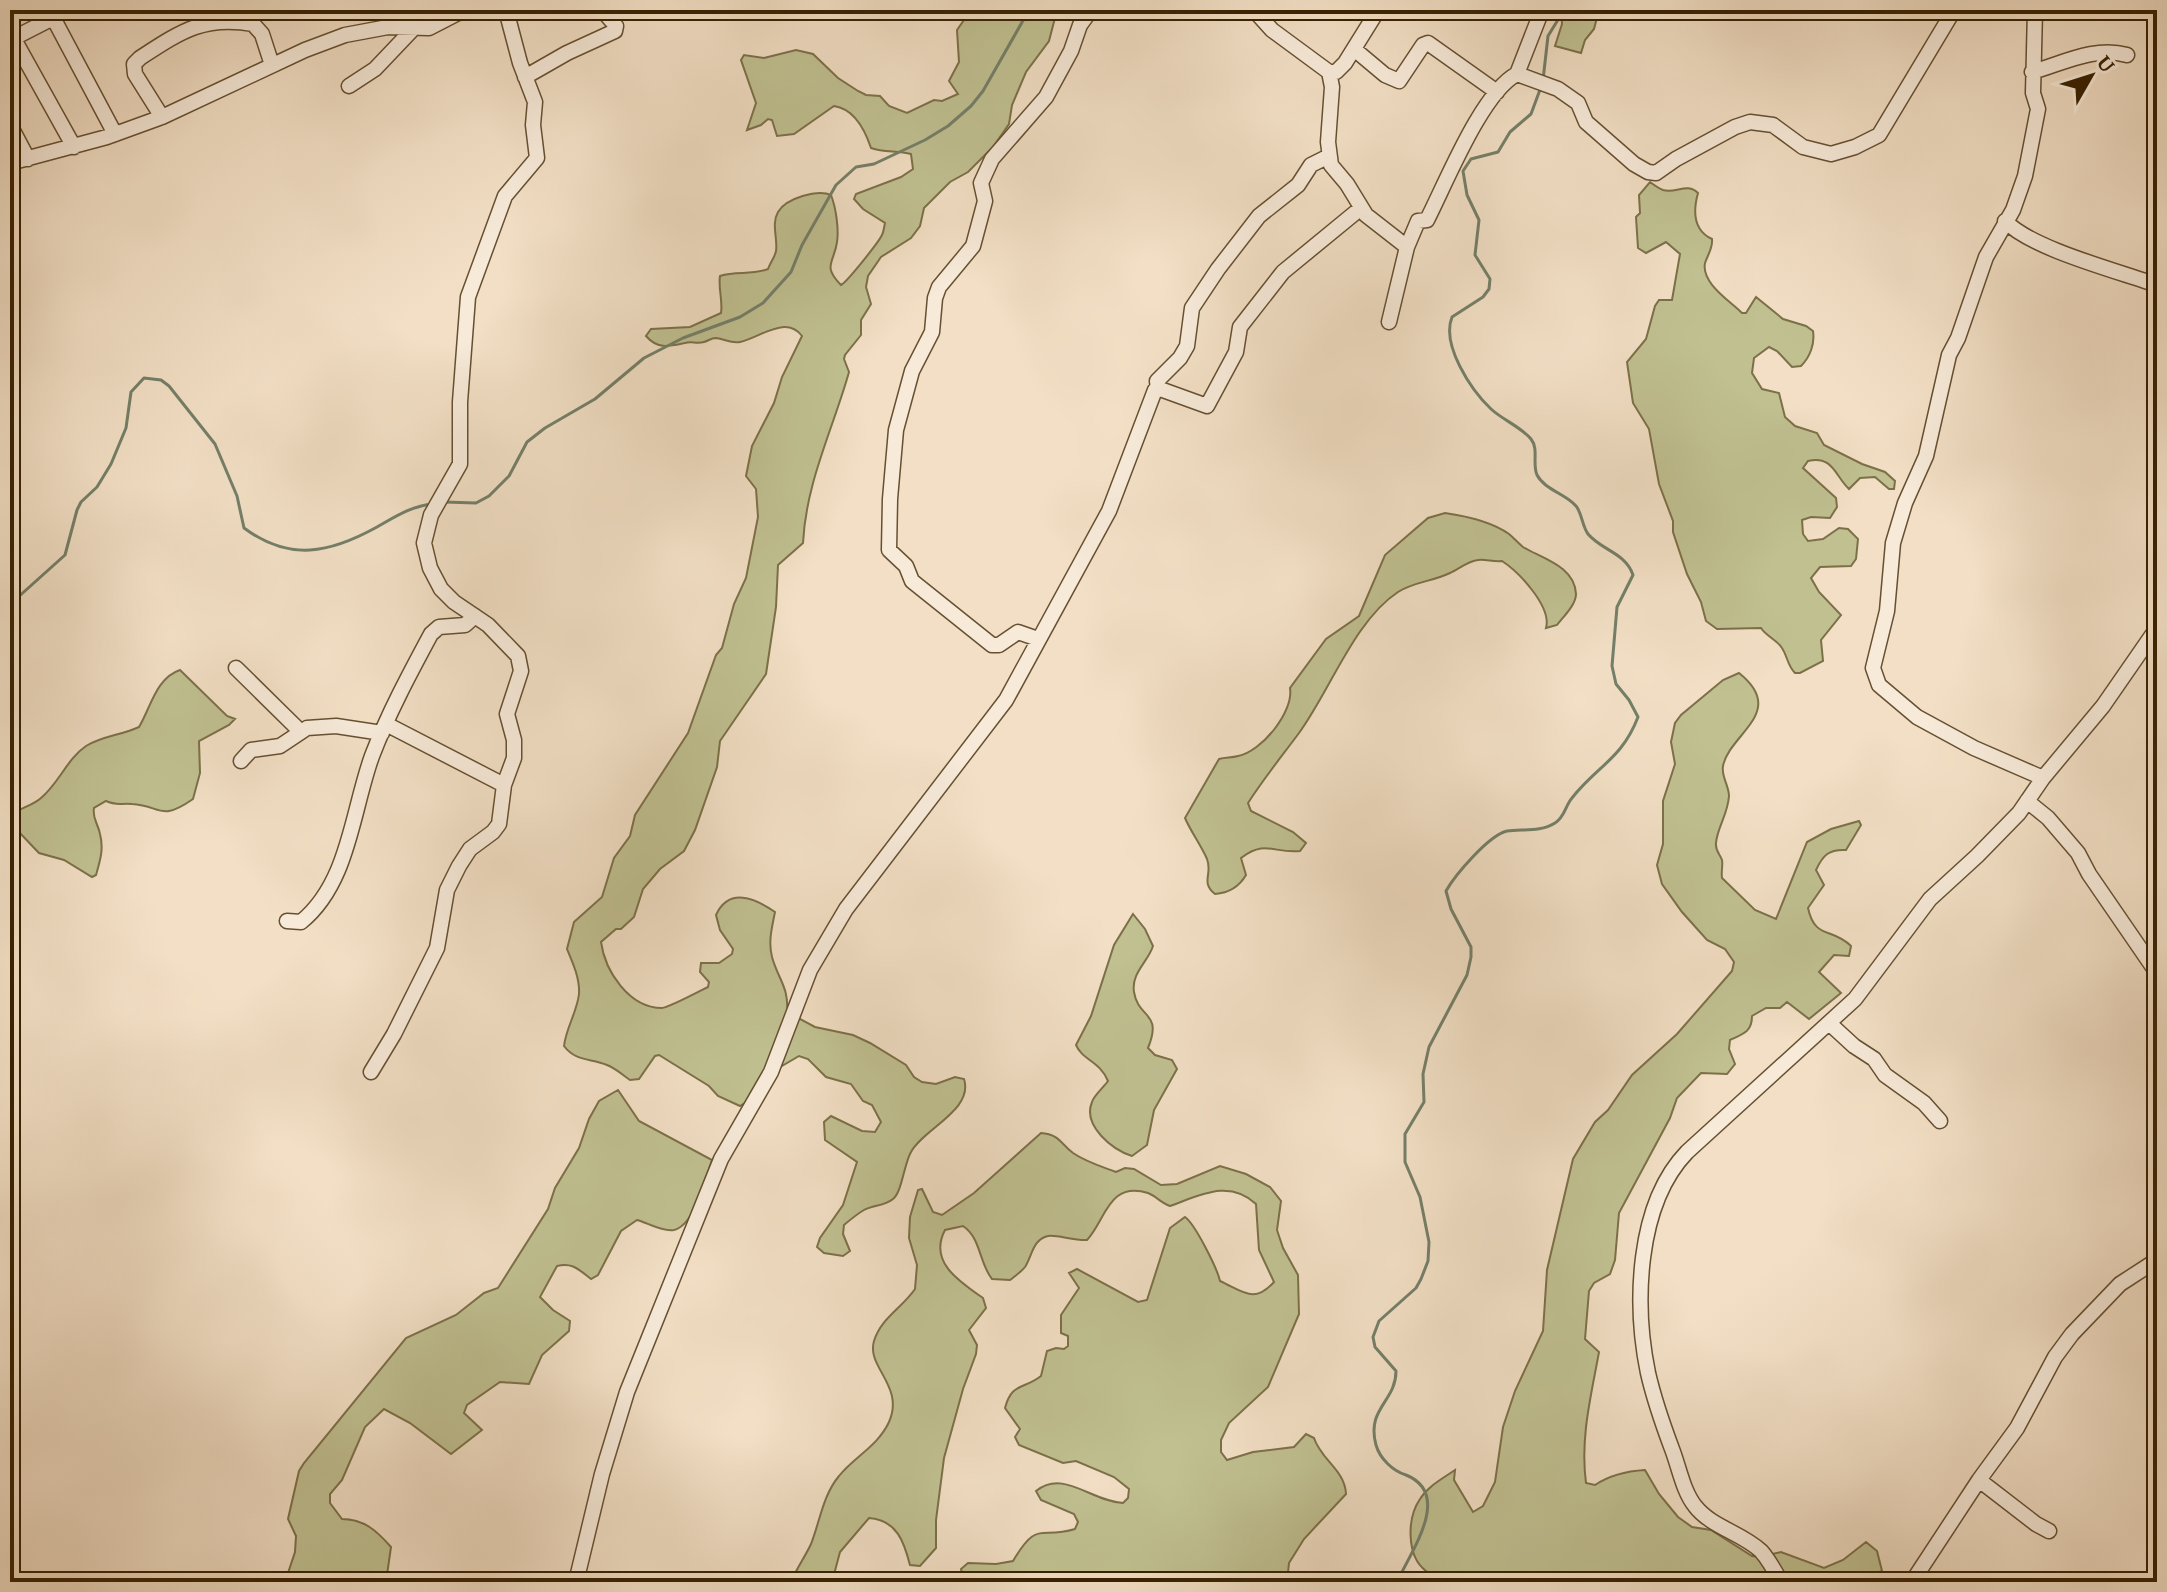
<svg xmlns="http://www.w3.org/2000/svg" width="2167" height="1592" viewBox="0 0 2167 1592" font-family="'Gentium Book Plus',serif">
<rect width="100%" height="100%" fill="#f2dfc5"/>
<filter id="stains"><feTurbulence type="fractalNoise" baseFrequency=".0025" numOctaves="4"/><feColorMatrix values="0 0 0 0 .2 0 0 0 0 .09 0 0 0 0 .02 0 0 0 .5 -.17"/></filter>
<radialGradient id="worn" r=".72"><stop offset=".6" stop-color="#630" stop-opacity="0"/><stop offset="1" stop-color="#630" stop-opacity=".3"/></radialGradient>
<!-- green -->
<path fill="#c0c091" stroke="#7c7048" stroke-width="2" d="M971 10H1057L1049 41 1026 72 1012 105 1009 124 993 147 968 172 950 182 924 208 920 226 911 238 881 257 868 276 866 287 871 304 861 320V335L845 355 844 359 849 372C833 429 806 482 803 543L778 565 776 607 766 674 720 741 717 767 695 830 684 851 660 869 643 889 634 917 621 929H616L601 942C605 971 629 1008 662 1008 668 1008 700 991 708 987L709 982 700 972 701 963H719L732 954 733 949 720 930 716 915C729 887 755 898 775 912 772 927 768 942 772 957 778 979 789 987 787 1012L815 1027 853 1035 870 1043 906 1065 914 1077 922 1082 936 1084 955 1077 964 1079C974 1110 923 1129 911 1152 904 1164 902 1192 893 1199 885 1206 873 1205 864 1210 857 1214 850 1220 844 1225L843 1234 850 1251 843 1256 824 1253 817 1247 820 1238 843 1205 857 1162 825 1140 824 1122 831 1116 862 1131 875 1132 881 1122 872 1105 863 1101 851 1084 826 1077 808 1059 799 1056 765 1076 751 1099 740 1106 718 1096 709 1086 659 1055 655 1056 639 1079 630 1080C623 1075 615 1068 607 1065 591 1058 576 1062 564 1046 566 1028 577 1012 579 994 580 979 573 963 567 949L574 922 602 897 614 858 630 836 635 815 688 733 716 655 722 648 734 604 746 578 758 517 756 489 746 476 752 446 774 403 782 377 802 336C786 315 761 337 740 342 731 344 725 339 716 338 711 338 708 341 704 342 697 344 691 341 685 343 670 346 658 350 646 336L651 329 690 327 721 313C723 300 718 289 720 276 737 270 750 276 768 269 770 263 775 257 776 251 778 239 771 224 778 212 786 198 818 189 831 195 836 208 839 229 837 242 834 263 822 266 841 285 847 282 878 243 882 235 884 231 884 227 885 223L863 209 854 199 856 194 901 177 913 169 911 154C897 150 885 153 871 148 865 130 855 109 834 106L794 134 777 136 772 120 768 119 761 125 747 130 756 103 741 60 744 55 764 58 796 50 813 54 838 78 858 91 866 95 880 96 889 106 907 113 934 100 942 101 958 94 949 81 959 62 957 30Z
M1561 10H1599L1594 29 1585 40 1581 53 1555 46 1562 24Z
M1650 182C1654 185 1658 188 1663 190 1676 194 1687 182 1698 193 1693 211 1693 230 1712 239 1713 248 1708 254 1705 263 1701 283 1730 301 1742 313H1746L1756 297 1783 319 1806 326 1813 331C1815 344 1810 357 1801 366L1792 367 1777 351 1769 347 1754 358 1752 373 1762 389 1779 393 1785 417 1795 426 1817 433 1824 445 1862 464 1885 472 1895 481 1894 489H1889L1875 477 1860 478 1849 489C1835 476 1833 455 1808 461L1803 468 1836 498 1837 507 1830 518 1811 517 1802 520 1803 534 1808 541 1823 539 1839 528 1848 529 1858 539 1856 559 1851 566 1820 567 1811 578 1819 592 1841 615 1821 640 1823 661 1800 673H1795C1787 665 1788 657 1782 648 1777 640 1766 636 1761 628L1717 629 1706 621 1701 602 1687 574 1673 532V521L1659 484 1649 429 1633 403 1627 362 1646 339 1655 306 1659 300H1672L1680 254 1666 242 1646 253 1638 248 1636 217 1640 213 1639 195Z
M1445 513C1466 516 1492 522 1509 534 1514 538 1518 543 1523 547 1541 558 1575 566 1576 594 1576 605 1563 617 1557 625L1546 628C1552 607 1519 572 1502 561 1493 562 1486 559 1478 560 1468 561 1459 569 1450 573 1434 581 1413 582 1398 592 1354 621 1330 691 1299 733 1282 756 1264 778 1248 803L1251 811 1293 832 1306 843 1300 851C1274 854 1266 839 1241 858L1246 875C1239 887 1228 893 1215 894 1200 882 1213 874 1207 859 1201 845 1191 832 1185 818L1219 759C1226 757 1231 758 1238 756 1261 752 1294 712 1290 688L1326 639 1359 616 1385 555 1428 518Z
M180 670 227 716 235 719 229 725 199 741 200 773 193 799C160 822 162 806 132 804 121 803 116 806 106 801L94 808C92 819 98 823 100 834 104 849 100 861 96 875L92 877 64 860 39 853 18 831 10 835V817C19 807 31 807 41 798 59 783 67 759 86 746 102 736 122 735 139 727 151 707 156 678 180 670Z
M1739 673C1788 712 1729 734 1723 766 1721 776 1729 786 1729 796 1728 814 1717 828 1716 843 1715 851 1720 854 1722 860 1723 865 1721 872 1722 878L1755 910 1776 919 1807 842 1831 829 1859 821 1861 825 1846 850C1829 849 1823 855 1816 870L1824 885 1808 908C1815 940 1832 927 1851 946L1849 956 1834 955 1819 972 1841 993 1809 1019 1787 1002 1780 1008H1766L1752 1016C1752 1032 1743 1034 1730 1040L1729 1049 1735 1064 1727 1074 1701 1073 1677 1098 1670 1118 1619 1213 1615 1260 1610 1274 1594 1283 1589 1291 1585 1339 1599 1352C1591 1396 1580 1438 1586 1483L1595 1485C1610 1475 1628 1471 1645 1470L1659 1494 1678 1517 1692 1527 1711 1530 1752 1556 1759 1557 1781 1552 1824 1568 1843 1560 1866 1542 1877 1551 1882 1571 1853 1582H1444V1579C1439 1576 1431 1574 1426 1571 1406 1556 1407 1518 1420 1499 1428 1486 1442 1479 1455 1470L1454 1480 1473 1512 1483 1506 1495 1482 1503 1427 1515 1391 1543 1331 1547 1270 1573 1159 1595 1122 1608 1110 1632 1075 1677 1034 1732 971 1734 962 1725 949 1707 940 1682 912 1662 884 1657 865 1663 844V801L1675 764 1671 742 1675 723 1681 715 1723 680Z
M1133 914 1145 929 1153 946C1148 962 1131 973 1134 992 1138 1019 1163 1011 1148 1048L1155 1055 1172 1060 1177 1069 1154 1110 1147 1145 1132 1156C1113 1150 1082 1126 1092 1102 1094 1095 1104 1087 1108 1081 1099 1060 1083 1061 1076 1045L1091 1016 1114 945Z
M618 1090 639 1121 712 1160C705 1179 695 1225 674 1230 663 1232 648 1223 637 1220L621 1231 598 1275 591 1279C579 1270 573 1262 557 1266L540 1297 553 1310 570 1321 569 1331 542 1355 529 1384 500 1382 467 1405 464 1413 482 1430 451 1454 410 1423 384 1409 365 1427 342 1480 330 1494V1503L342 1519C364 1519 377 1531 391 1547L386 1582H285L295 1552 296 1536 288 1519 299 1471 304 1463 406 1338 456 1315 484 1293 498 1288 548 1209 555 1188 579 1148 589 1119 599 1101Z
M1041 1133C1059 1134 1061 1144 1073 1153 1086 1162 1103 1167 1116 1172L1125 1168 1134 1169 1161 1185 1177 1184 1220 1166 1246 1174 1270 1187 1281 1201 1277 1230 1283 1248 1298 1275 1299 1314 1268 1387 1229 1423 1221 1440V1452L1227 1460 1253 1452 1294 1447 1306 1434 1314 1438C1321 1460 1345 1470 1346 1494L1304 1539 1289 1563 1287 1582H974L963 1577 961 1569 968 1563 996 1564 1013 1561C1038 1519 1039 1540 1075 1529L1078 1522 1074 1514 1041 1500 1036 1491C1064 1469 1090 1501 1123 1503L1128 1498 1129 1489 1114 1477 1076 1461 1063 1463 1019 1445 1015 1437 1020 1429 1005 1408C1012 1382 1023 1390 1041 1376L1047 1351 1056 1348 1064 1349 1068 1346V1336L1061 1333V1315L1079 1288 1069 1273 1077 1269 1138 1302 1147 1300 1170 1228 1185 1217C1195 1224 1217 1268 1220 1281 1244 1292 1254 1304 1274 1282L1259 1250 1256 1204C1229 1179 1201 1195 1170 1206 1161 1203 1156 1196 1148 1193 1108 1181 1106 1220 1087 1240 1075 1241 1055 1234 1048 1236 1033 1239 1032 1256 1025 1267 1021 1272 1015 1276 1010 1280L992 1279C979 1263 981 1238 963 1226L945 1230C928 1262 960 1282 983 1298L986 1308 969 1330 977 1345 976 1354 963 1389 944 1458 936 1520V1548L920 1566 910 1565C904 1542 897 1520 869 1518L840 1552 832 1582H791C796 1569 805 1557 811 1544 820 1521 823 1495 839 1476 854 1457 878 1446 889 1422 905 1386 866 1367 874 1341 881 1318 902 1308 915 1289L917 1265 909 1238 910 1217 918 1190 922 1189 933 1212 942 1215 974 1193Z"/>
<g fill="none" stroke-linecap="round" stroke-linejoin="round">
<!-- stream -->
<path stroke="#747f69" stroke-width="3" d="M1543 80 1548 36 1564 10
M444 502 476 503 489 496 509 476 527 442 545 428 595 399 644 358 683 338 740 317 763 303 791 272 802 245 836 185 856 167 874 164 925 140 948 126 971 106 983 91 1029 10
M10 608 16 599 65 555 77 510 81 502 97 487 111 464 126 428 131 392 144 378 161 380 169 386 215 444 237 496 244 528C290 562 330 553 377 527 395 517 411 506 433 504
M1397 1582C1411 1551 1453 1494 1406 1475 1393 1471 1380 1459 1376 1445 1366 1408 1396 1402 1396 1371L1375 1347 1373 1337 1379 1321 1416 1288 1421 1279 1428 1261 1429 1242 1420 1197 1405 1162V1134L1424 1102 1423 1074 1429 1047 1467 975 1471 957V947L1451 909 1446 891C1455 875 1489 835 1507 831 1523 829 1541 832 1555 823 1565 817 1565 806 1572 798 1597 766 1622 759 1638 717L1629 700 1616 684 1612 666 1617 607 1633 575C1626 553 1601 550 1588 534 1582 526 1582 513 1576 506 1566 494 1545 490 1537 475 1532 464 1539 449 1531 439 1521 427 1503 420 1491 409 1471 390 1441 345 1452 317L1483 297 1489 289 1490 279 1475 255 1479 220 1467 195 1463 171 1471 159 1498 152 1510 132 1531 114 1541 87"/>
<defs>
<path id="minor" d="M49 10 115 134
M1254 10 1272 30 1329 72 1332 87 1328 142 1331 165 1347 184 1366 215 1407 247
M2035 10 2033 93 2038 109 2025 176 2013 210 1986 257 1958 338 1949 355 1926 456 1905 503 1893 543 1887 611 1873 668 1879 685 1917 717 1974 748 2043 778
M10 32 74 147
M10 40 53 18
M1354 49 1385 75 1399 81 1423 45 1428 43 1497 92
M1329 72H1336L1345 63 1378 10
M2032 72C2064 63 2094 46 2127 55
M1517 74 1558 89 1578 103 1586 122 1634 164 1648 172 1656 173 1676 159 1735 127 1750 122 1773 125 1803 147 1831 154 1855 147 1879 135 1954 10
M525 77 567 53 615 31 616 26 602 10
M349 86 375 69 414 28
M162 117 135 74 134 64 140 58C180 32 204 15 253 24L262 34 272 65
M10 125 28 159
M10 163 107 137 162 117 305 50 345 35 388 27 429 28 464 10
M2005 221C2032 249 2118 271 2157 285
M1389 322 1407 247 1418 221 1427 220C1446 183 1482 92 1517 74L1542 10
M1158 389 1157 381 1180 358 1187 346 1192 308 1218 269 1259 216 1298 185 1311 165 1329 156
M1038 639 1018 632 999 645H992L912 581 906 566 889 550 890 499 896 430 912 371 932 332 935 298 939 287 973 246 985 201 981 183 992 159 1046 97 1071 51 1080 25 1091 10
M236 668 300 731
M386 724 504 785
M241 761 251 750 280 746 307 728 336 726 382 733
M2027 801 2048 818 2078 853 2089 874 2157 973
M287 921 301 922C349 883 352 811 372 756 388 714 410 673 431 634L439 627 465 625 475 616
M1829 1023 1854 1046 1874 1059 1885 1075 1924 1103 1940 1121
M371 1072 394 1034 437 948 447 890 459 866 470 849 493 832 499 824 504 785 514 758V740L507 714 521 671 518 656 488 625 454 602 441 589 430 568 424 543 431 515 460 464V402L468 297 505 196 537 158 533 125 535 102 520 63 506 10
M1979 1480 2017 1428 2055 1357 2072 1334 2120 1284 2157 1260
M576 1582 602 1474 627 1392 721 1159 771 1072 810 970 846 909 1006 700 1109 511 1155 390 1160 389 1207 406 1236 352 1240 327 1283 272 1361 208
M1781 1582C1775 1571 1769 1560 1761 1551 1742 1533 1711 1527 1695 1506 1683 1491 1679 1467 1672 1449 1663 1425 1654 1399 1648 1373 1634 1305 1636 1205 1687 1152L1855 999 1930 899 1977 856 2019 813 2043 778 2103 706 2157 628
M1912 1582 1979 1480 2036 1524 2049 1531"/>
</defs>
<!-- minor casing -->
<use href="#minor" stroke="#665031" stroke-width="17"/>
<!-- minor -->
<use href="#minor" stroke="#f7ead9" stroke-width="14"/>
</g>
<!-- margin -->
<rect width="2167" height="1592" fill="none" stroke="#f2dfc5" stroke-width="40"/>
<rect x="12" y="12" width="2143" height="1568" fill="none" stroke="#382100" stroke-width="4"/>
<rect x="20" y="20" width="2127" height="1552" fill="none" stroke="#382100" stroke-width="2"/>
<!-- north arrow -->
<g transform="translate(2091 76) rotate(51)" stroke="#f7ead9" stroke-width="6" paint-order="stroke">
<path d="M0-6L14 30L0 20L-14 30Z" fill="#382100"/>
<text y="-12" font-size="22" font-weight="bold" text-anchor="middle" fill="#382100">U</text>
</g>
<rect width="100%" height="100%" filter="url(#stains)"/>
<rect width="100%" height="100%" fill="url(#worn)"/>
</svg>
